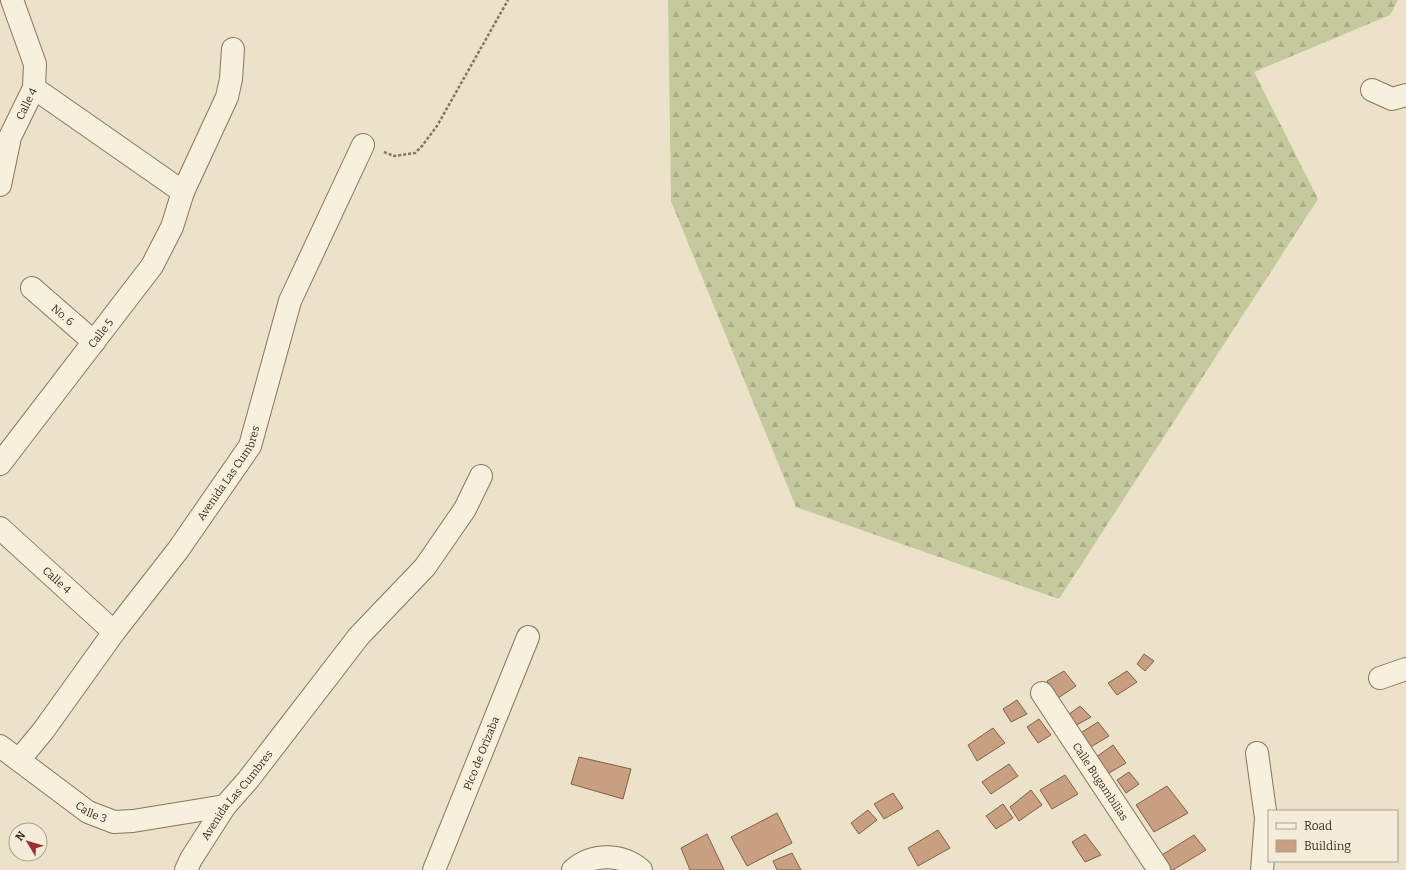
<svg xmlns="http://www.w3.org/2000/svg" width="1406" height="870" font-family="Bitter,serif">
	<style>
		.forest { fill: url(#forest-firs) }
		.building { fill: #c8a081; stroke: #856046 }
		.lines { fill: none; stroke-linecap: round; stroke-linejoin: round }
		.minor-casing { stroke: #88755f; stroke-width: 24 }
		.path { stroke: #88755f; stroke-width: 2.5; stroke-dasharray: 3 2; stroke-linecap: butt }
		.minor { stroke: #f7f0dc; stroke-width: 22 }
		.labels { text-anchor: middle; stroke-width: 3.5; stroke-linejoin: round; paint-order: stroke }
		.street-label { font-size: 11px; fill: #392d21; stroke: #f4ecd8 }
	</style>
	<defs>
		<pattern id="forest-firs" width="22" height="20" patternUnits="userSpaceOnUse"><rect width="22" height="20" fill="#c4ca9d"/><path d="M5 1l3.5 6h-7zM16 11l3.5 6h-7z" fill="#a9ae87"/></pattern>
	</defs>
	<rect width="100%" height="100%" fill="#ece2c9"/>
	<path class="forest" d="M668 0H1398L1390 15 1254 72 1318 199 1059 599 796 507 671 201Z"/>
	<path class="building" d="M1144 654 1154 661 1145 671 1137 664Z
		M1064 671 1076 686 1058 698 1047 681Z
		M1127 671 1137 682 1117 695 1108 683Z
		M1017 700 1027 714 1011 722 1003 709Z
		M1080 706 1091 717 1075 726 1068 715Z
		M1039 719 1051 735 1038 743 1027 727Z
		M1098 722 1109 736 1089 748 1079 734Z
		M993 728 1005 743 977 761 968 745Z
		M1113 745 1126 763 1104 776 1092 760Z
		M579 757 631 769 623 799 571 784Z
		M1009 764 1018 776 991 794 982 782Z
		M1129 772 1139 784 1126 793 1117 780Z
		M1065 775 1078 794 1052 809 1040 790Z
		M1167 786 1188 813 1154 832 1136 805Z
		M1031 790 1042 805 1019 821 1010 807Z
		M893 793 903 808 884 819 874 804Z
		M1003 804 1013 818 996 829 986 816Z
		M868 810 877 820 859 834 851 823Z
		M777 813 792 843 747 866 731 837Z
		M938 830 950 848 918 866 908 848Z
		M707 834 724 870H690L681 848Z
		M1085 834 1101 855 1085 862 1072 842Z
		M1194 835 1206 850 1173 870H1164L1157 858Z
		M792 853 801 870H777L773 861Z"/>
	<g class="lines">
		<defs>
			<g id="minor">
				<path d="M34 88 183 192"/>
				<path d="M1372 90 1392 99 1406 95"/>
				<path id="s1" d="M0 185 10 137 34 88 35 64 12 0"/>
				<path id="s2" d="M32 288 94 342"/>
				<path id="s3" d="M0 464 152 266 172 227 183 192 227 97 231 79 233 49"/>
				<path id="s4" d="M0 528 114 632"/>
				<path d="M1380 678 1406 669"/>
				<path id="s5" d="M1042 693 1159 870"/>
				<path id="s6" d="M0 746 88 812 114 822 133 821 225 806"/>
				<path d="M1257 753 1266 818 1262 870"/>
				<path id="s7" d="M19 760 43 731 114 632 178 550 250 446 290 301 363 145"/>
				<path id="s8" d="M186 870 191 859 225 806 248 780 359 636 425 567 465 509 481 476"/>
				<path id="s9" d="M434 870 528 637"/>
				<path d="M573 870C592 853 622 853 641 870"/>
			</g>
		</defs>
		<use href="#minor" class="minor-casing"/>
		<path class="path" d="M384 152 394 156 415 153 422 146 437 126 508 0"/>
		<use href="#minor" class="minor"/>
	</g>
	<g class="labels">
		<g class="street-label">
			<text dy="4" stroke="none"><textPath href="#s1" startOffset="86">Calle 4</textPath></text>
			<text dy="4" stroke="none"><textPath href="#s2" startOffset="41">No. 6</textPath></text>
			<text dy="4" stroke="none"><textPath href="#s3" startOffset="165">Calle 5</textPath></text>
			<text dy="4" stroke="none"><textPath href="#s7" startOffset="356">Avenida Las Cumbres</textPath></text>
			<text dy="4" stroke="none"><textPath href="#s4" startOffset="77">Calle 4</textPath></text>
			<text dy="4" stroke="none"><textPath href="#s9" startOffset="126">Pico de Orizaba</textPath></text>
			<text dy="4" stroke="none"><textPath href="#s5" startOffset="106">Calle Bugambilias</textPath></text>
			<text dy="4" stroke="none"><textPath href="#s8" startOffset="91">Avenida Las Cumbres</textPath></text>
			<text dy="4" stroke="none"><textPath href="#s6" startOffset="113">Calle 3</textPath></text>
		</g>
	</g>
	<rect x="1268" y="810" width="130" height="52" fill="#f4ecd8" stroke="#a9a08f"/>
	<rect x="1276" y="823" width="20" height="6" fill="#f7f0dc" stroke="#a9a08f"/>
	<text x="1304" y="830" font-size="12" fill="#392d21">Road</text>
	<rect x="1276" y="840" width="20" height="12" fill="#c8a081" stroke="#a9a08f"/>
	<text x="1304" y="850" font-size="12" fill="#392d21">Building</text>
	<g transform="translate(28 842) rotate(308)"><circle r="19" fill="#f4ecd8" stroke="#a9a08f"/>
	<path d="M0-3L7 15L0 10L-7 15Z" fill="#933332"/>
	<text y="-6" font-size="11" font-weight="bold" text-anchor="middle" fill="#392d21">N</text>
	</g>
</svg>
